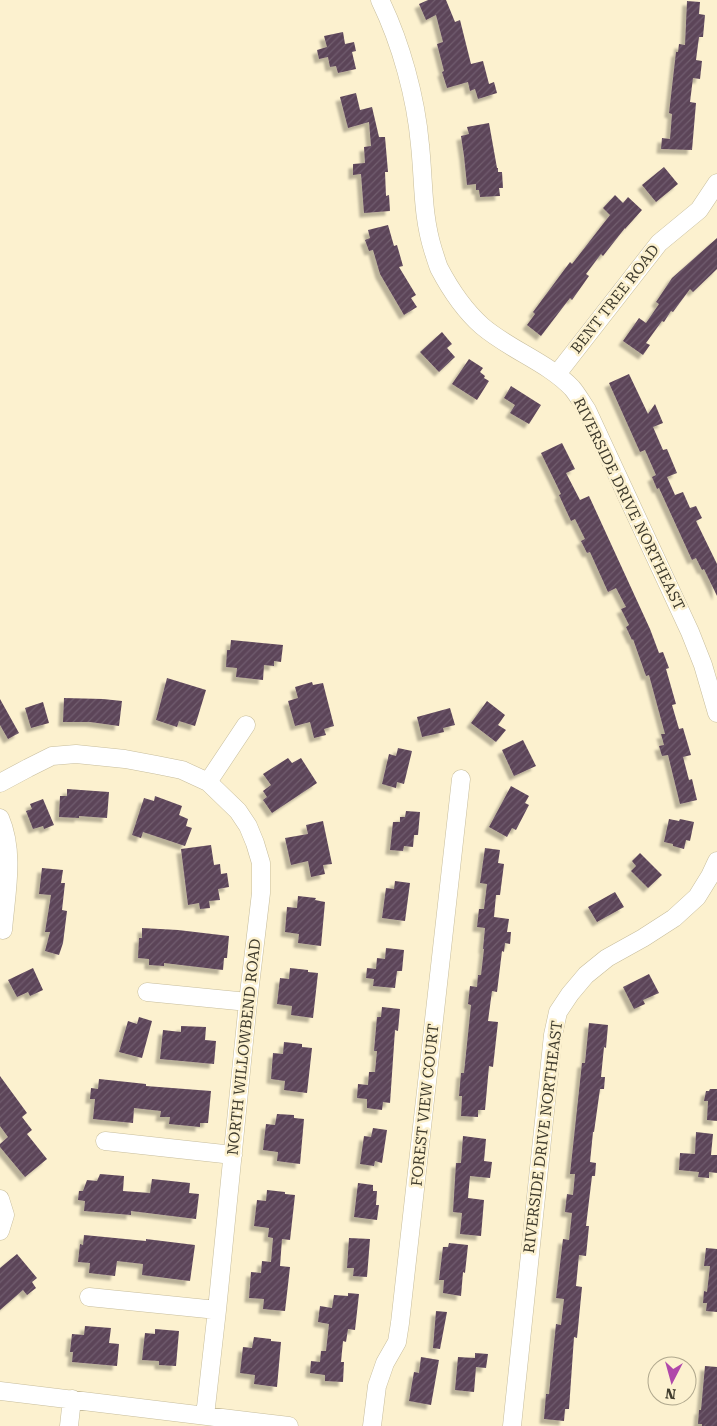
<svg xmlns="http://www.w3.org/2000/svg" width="717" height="1426" font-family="'Roboto Serif',serif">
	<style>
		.building { fill: url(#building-hatch); filter: url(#shadow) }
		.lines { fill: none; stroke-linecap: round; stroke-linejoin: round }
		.minor-casing { stroke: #c7bd9c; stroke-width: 19 }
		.minor { stroke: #fff; stroke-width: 18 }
		.labels { text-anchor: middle; stroke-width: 5; stroke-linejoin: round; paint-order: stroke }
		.street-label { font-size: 15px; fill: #3f3b2d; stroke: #fcf1cf }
	</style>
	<defs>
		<pattern id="building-hatch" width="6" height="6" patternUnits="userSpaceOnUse" patternTransform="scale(1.25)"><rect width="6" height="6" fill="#5c4459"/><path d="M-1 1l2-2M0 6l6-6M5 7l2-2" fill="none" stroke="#715e6e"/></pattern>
		<filter id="shadow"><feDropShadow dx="-4.5" dy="4.5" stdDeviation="1" flood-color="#0004"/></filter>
	</defs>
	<rect width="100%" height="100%" fill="#fcf1cf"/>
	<path class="building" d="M428 0H446L455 22 460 20 471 64 483 61 489 84 494 82 497 93 478 99 475 89 470 91 468 82 447 88 442 72 444 71 437 44 443 42 436 15 426 20 419 4Z
		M687 1 700 2 699 14 705 15 703 37H699L696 60 702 61 700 79 693 78 690 102 696 103 692 150 661 149 662 138 670 139 672 114 669 113 676 52H678L679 44 685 45Z
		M343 32 345 44 354 42 356 51 352 52 356 69 338 73 336 66 330 67 328 57 319 59 317 50 327 47 324 36Z
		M356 93 360 110 372 107 379 137H385L388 172H385L386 196 389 195 390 211 364 213 361 174 353 175V164L365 163 364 147 371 146 369 122 348 128 340 97Z
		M489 123 497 168H498V172H502L503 188H499L500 196 480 197 479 190H476V184L467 185 464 156 461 136 469 134 467 127Z
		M664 167 678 184 656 202 642 185Z
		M615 195 623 203 628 197 642 210 625 229V228L603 256 601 254 586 274 589 276 572 300 570 298 541 336 527 325 535 314 533 312 570 262 572 264 610 215 603 208Z
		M388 225 394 246 397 245 403 266 399 267 416 295 411 298 417 307 404 315 380 274 373 250 369 251 365 240 370 238 368 230Z
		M717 238V269L693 292 690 289 673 312 671 311 664 322 662 321 646 343 650 345 643 355 623 341 639 318 646 323 659 304 656 302 672 278Z
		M442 332 452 344 447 348 455 357 439 372 420 352Z
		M469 359 483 368 480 372 485 376 484 378 489 381 477 400 452 384Z
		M629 374 648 414 655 404 663 423 653 427 663 450 667 449 677 473 667 477 675 495 683 492 690 508 696 506 702 518 696 521 717 564V596L704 569 702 570 696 558 692 560 659 488 657 489 652 477 656 475 645 450 640 452 609 383Z
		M511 386 541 405 529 424 510 413 515 405 504 398Z
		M562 443 575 469 566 473 580 500 589 496 650 629 659 653 663 652 669 668 666 669 676 704 672 705 679 729 683 728 691 755 683 757 689 780 692 779 697 800 680 804 668 755 662 756 659 746 664 745 661 734H665L649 675 646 676 633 639 632 640 626 627 629 625 621 609 626 607 616 588 608 592 590 552 587 553 581 541 585 539 575 519 571 521 559 495 561 494 541 453Z
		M231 640 283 645 281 662 274 661V666L264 665 263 680 236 677 237 668 226 667 227 650H230Z
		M167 678 206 690 195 726 179 721 177 727 156 720Z
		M312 682 313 685 323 683 334 726 324 729 326 735 314 738 310 722 295 726 288 701 298 698 295 687Z
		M64 698 103 699 122 701 119 726 90 722H63Z
		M0 699 19 733 8 739 0 725Z
		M487 701 505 715 498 725 506 730 496 742 471 723Z
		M43 702 49 723 31 728 25 708Z
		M450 708 455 725 443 728 444 732 422 737 417 717Z
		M523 740 536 766 514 776 502 750Z
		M398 748 412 751 404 784 397 782 396 788 382 784 389 754 396 756Z
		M288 758 292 763 301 758 317 783 272 813 263 800 267 797 263 791 271 785 263 774Z
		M511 786 529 796 525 803 529 805 516 830 512 828 507 837 489 827Z
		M67 789 109 792 107 818 79 816V818L59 817 60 796H67Z
		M155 796 182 806 179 815 188 819 186 826 192 828 185 846 143 832 141 838 132 835 144 798 154 801Z
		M43 799 54 825 44 829 43 826 33 829 26 811 32 809 30 804Z
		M406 811 420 812 418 835H414L413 847 404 846 403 851 390 850 393 822H400V817H405Z
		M669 819 679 821 680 819 694 822 690 841 686 840 684 849 673 846V844L664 842Z
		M323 821 332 864 323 865 325 874 311 877 308 861 291 865 285 838 308 834 306 825Z
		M211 845 214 865 220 864 221 874 227 873 229 887 218 889 220 900 209 901 210 908 200 909 199 903 188 905 181 849Z
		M485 848 500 850 498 863 504 864 500 895H496L494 917 509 919 507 932H511L510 944 505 943 504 952 502 951 497 992 492 991 488 1021 498 1022 493 1067 489 1066 485 1110H478V1117L461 1116 462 1096H459L461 1073H464L471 1005 468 1004 470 986 477 987 478 975H481L484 949H483L485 928 477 927 479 909H484L487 884 480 883Z
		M640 853 662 875 648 888 631 871 636 866 632 861Z
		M42 868 63 870 61 883H65L62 910 67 911 63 943 59 955 45 951 50 932H45L51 895 39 894Z
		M395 881 410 883 405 921 382 918 386 888 394 889Z
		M615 892 624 907 597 922 588 907Z
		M298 896 316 898 315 900 325 902 321 946 298 943 299 934 285 932 287 907 297 908Z
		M142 928 178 930 229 936 227 958H224L223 970 164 963V966L149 965V959L138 958 139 938H142Z
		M386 948 404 950 402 971H397L395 988 373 986 374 979 366 978 367 968 376 969 377 958 385 959Z
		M33 968 43 990 30 996 28 992 17 997 8 980Z
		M290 968 308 970V972L318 973 313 1018 291 1015 292 1006 277 1004 280 978 289 979Z
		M649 974 659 993 643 1000 645 1004 634 1009 623 987Z
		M382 1007 400 1009 398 1031 395 1030 390 1103 383 1102 382 1110 367 1108V1099L357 1098 358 1084 368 1085 369 1072H375L377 1051H374L377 1017H381Z
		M139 1017 152 1021 142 1058 119 1052 128 1021 137 1024Z
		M589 1023 608 1025 606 1048 604 1047 601 1077H605L604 1089H600L594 1132H593L590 1162 596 1163 595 1176H592L586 1226H589L586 1256 579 1255 576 1286 582 1287 577 1338 574 1337 569 1409H565L564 1421 544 1419 546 1394H549L556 1324 561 1325 564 1299 556 1298 563 1239 569 1240 572 1213 565 1212 567 1194 573 1195 575 1174H570L582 1063H585Z
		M181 1026 206 1027 205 1040 216 1041 214 1064 160 1059 163 1030 181 1032Z
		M284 1042 302 1044V1047L312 1048 307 1093 284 1090 285 1081 271 1079 273 1053 283 1054Z
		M0 1076 27 1113 22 1117 32 1130 27 1134 47 1159 25 1177 0 1147V1144L8 1137 0 1126Z
		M99 1079 146 1084V1086L211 1091 208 1123H200V1127L169 1124 170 1117H160L161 1111 134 1108 133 1123 93 1119 95 1099H90L91 1088 98 1089Z
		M710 1089H717V1121L707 1120 708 1101H704L706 1091H709Z
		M277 1114 294 1115V1118L304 1119 300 1164 277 1161 278 1152 263 1150 266 1124 275 1125Z
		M373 1128 387 1130 382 1163 375 1161 374 1166 360 1164 364 1136 371 1137Z
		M696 1132 713 1134 711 1155H717V1173L709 1172V1178L698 1177 699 1172 679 1170 680 1153 695 1154Z
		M463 1136 486 1139 484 1161 492 1162 490 1178 470 1176 468 1198 484 1200 481 1236 460 1234 462 1213 453 1212 456 1163H461Z
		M100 1174 124 1176 123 1191 150 1193 152 1179 190 1183 189 1193 199 1194 196 1219 131 1211V1215L84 1211 85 1201 78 1200 79 1191H83L87 1180 97 1181Z
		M358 1183 373 1185V1191H377L376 1205H379L377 1220 354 1217Z
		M267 1190 285 1192V1194L295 1195 290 1240 282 1239 280 1266 290 1267 285 1311 263 1309 264 1299 249 1298 251 1272 261 1273 262 1261 271 1262 273 1238 268 1237 269 1228 254 1226 257 1200 266 1201Z
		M84 1235 146 1241V1239L195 1245 190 1281 142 1275 143 1264 117 1261 115 1276 89 1273 90 1263 78 1262 80 1244 83 1245Z
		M349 1238 370 1239 367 1277 353 1276 354 1268H347Z
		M449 1243 468 1245 465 1273 463 1272 461 1296 443 1293 444 1280H439L443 1247H448Z
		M706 1248 717 1249V1312L706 1311 707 1303H703L704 1291 707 1292 710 1266H704Z
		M17 1254 37 1278 32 1282 36 1288 27 1295 23 1290 0 1310V1268Z
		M348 1293 359 1294 355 1330 348 1329 346 1342 343 1341 341 1362H344L343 1382 325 1381V1375L310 1373 311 1361 320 1362 321 1351H326L329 1324 318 1322 320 1306 332 1308 334 1295 348 1296Z
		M436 1311 447 1312 440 1349 433 1348Z
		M85 1326 111 1328 109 1343 119 1344 117 1366 72 1362 73 1352H70L72 1334 84 1335Z
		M155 1329 179 1331 176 1366 159 1365V1361L142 1360 145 1333 155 1334Z
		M254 1337 271 1339V1341L281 1342 277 1387 254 1384 255 1375 240 1373 243 1347 252 1348Z
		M475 1353 488 1354 486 1368 476 1367 474 1392 455 1390 458 1357 475 1358Z
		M421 1357 439 1360 431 1405 409 1401 414 1372 419 1373Z
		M705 1366 717 1367V1426H702V1424H698L699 1410H701Z"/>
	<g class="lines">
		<defs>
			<path id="minor" d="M380 0C401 43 416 98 420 145 424 182 422 215 433 250 435 256 437 263 439 268 450 289 464 310 482 326 510 350 547 362 572 388 578 395 582 403 587 410L690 632 703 665 717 713
				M557 374 659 243 699 210 717 183
				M208 782 246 725
				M0 783 28 768 52 756 76 754 125 759 157 765 182 770 208 782 238 811 248 826 255 843 261 863V893L248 1002 217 1310 205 1416
				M0 818C15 853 6 893 3 930
				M147 992 248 1002
				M105 1141 233 1155
				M0 1199 5 1215 0 1231
				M89 1297 217 1310
				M0 1391 289 1426
				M69 1426 72 1399
				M372 1426 377 1386 385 1363 397 1342 400 1323 461 779
				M512 1426 553 1035 558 1012 570 994 586 975 607 958 643 938 674 918 697 897 710 876 717 861"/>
		</defs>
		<use href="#minor" class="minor-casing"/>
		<use href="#minor" class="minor"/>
	</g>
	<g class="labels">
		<g class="street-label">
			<text transform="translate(615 299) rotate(-52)" y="5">BENT TREE ROAD</text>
			<text transform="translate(629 504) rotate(64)" y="5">RIVERSIDE DRIVE NORTHEAST</text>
			<text transform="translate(244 1047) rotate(-84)" y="5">NORTH WILLOWBEND ROAD</text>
			<text transform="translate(425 1105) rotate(-84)" y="5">FOREST VIEW COURT</text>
			<text transform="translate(543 1137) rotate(-83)" y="5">RIVERSIDE DRIVE NORTHEAST</text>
		</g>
	</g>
	<g transform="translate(672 1381) rotate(186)"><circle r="24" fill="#fcf1cf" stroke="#b0a88e"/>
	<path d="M0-4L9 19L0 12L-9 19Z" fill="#b048aa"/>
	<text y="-8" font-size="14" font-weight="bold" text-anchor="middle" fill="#3f3b2d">N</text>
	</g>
</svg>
